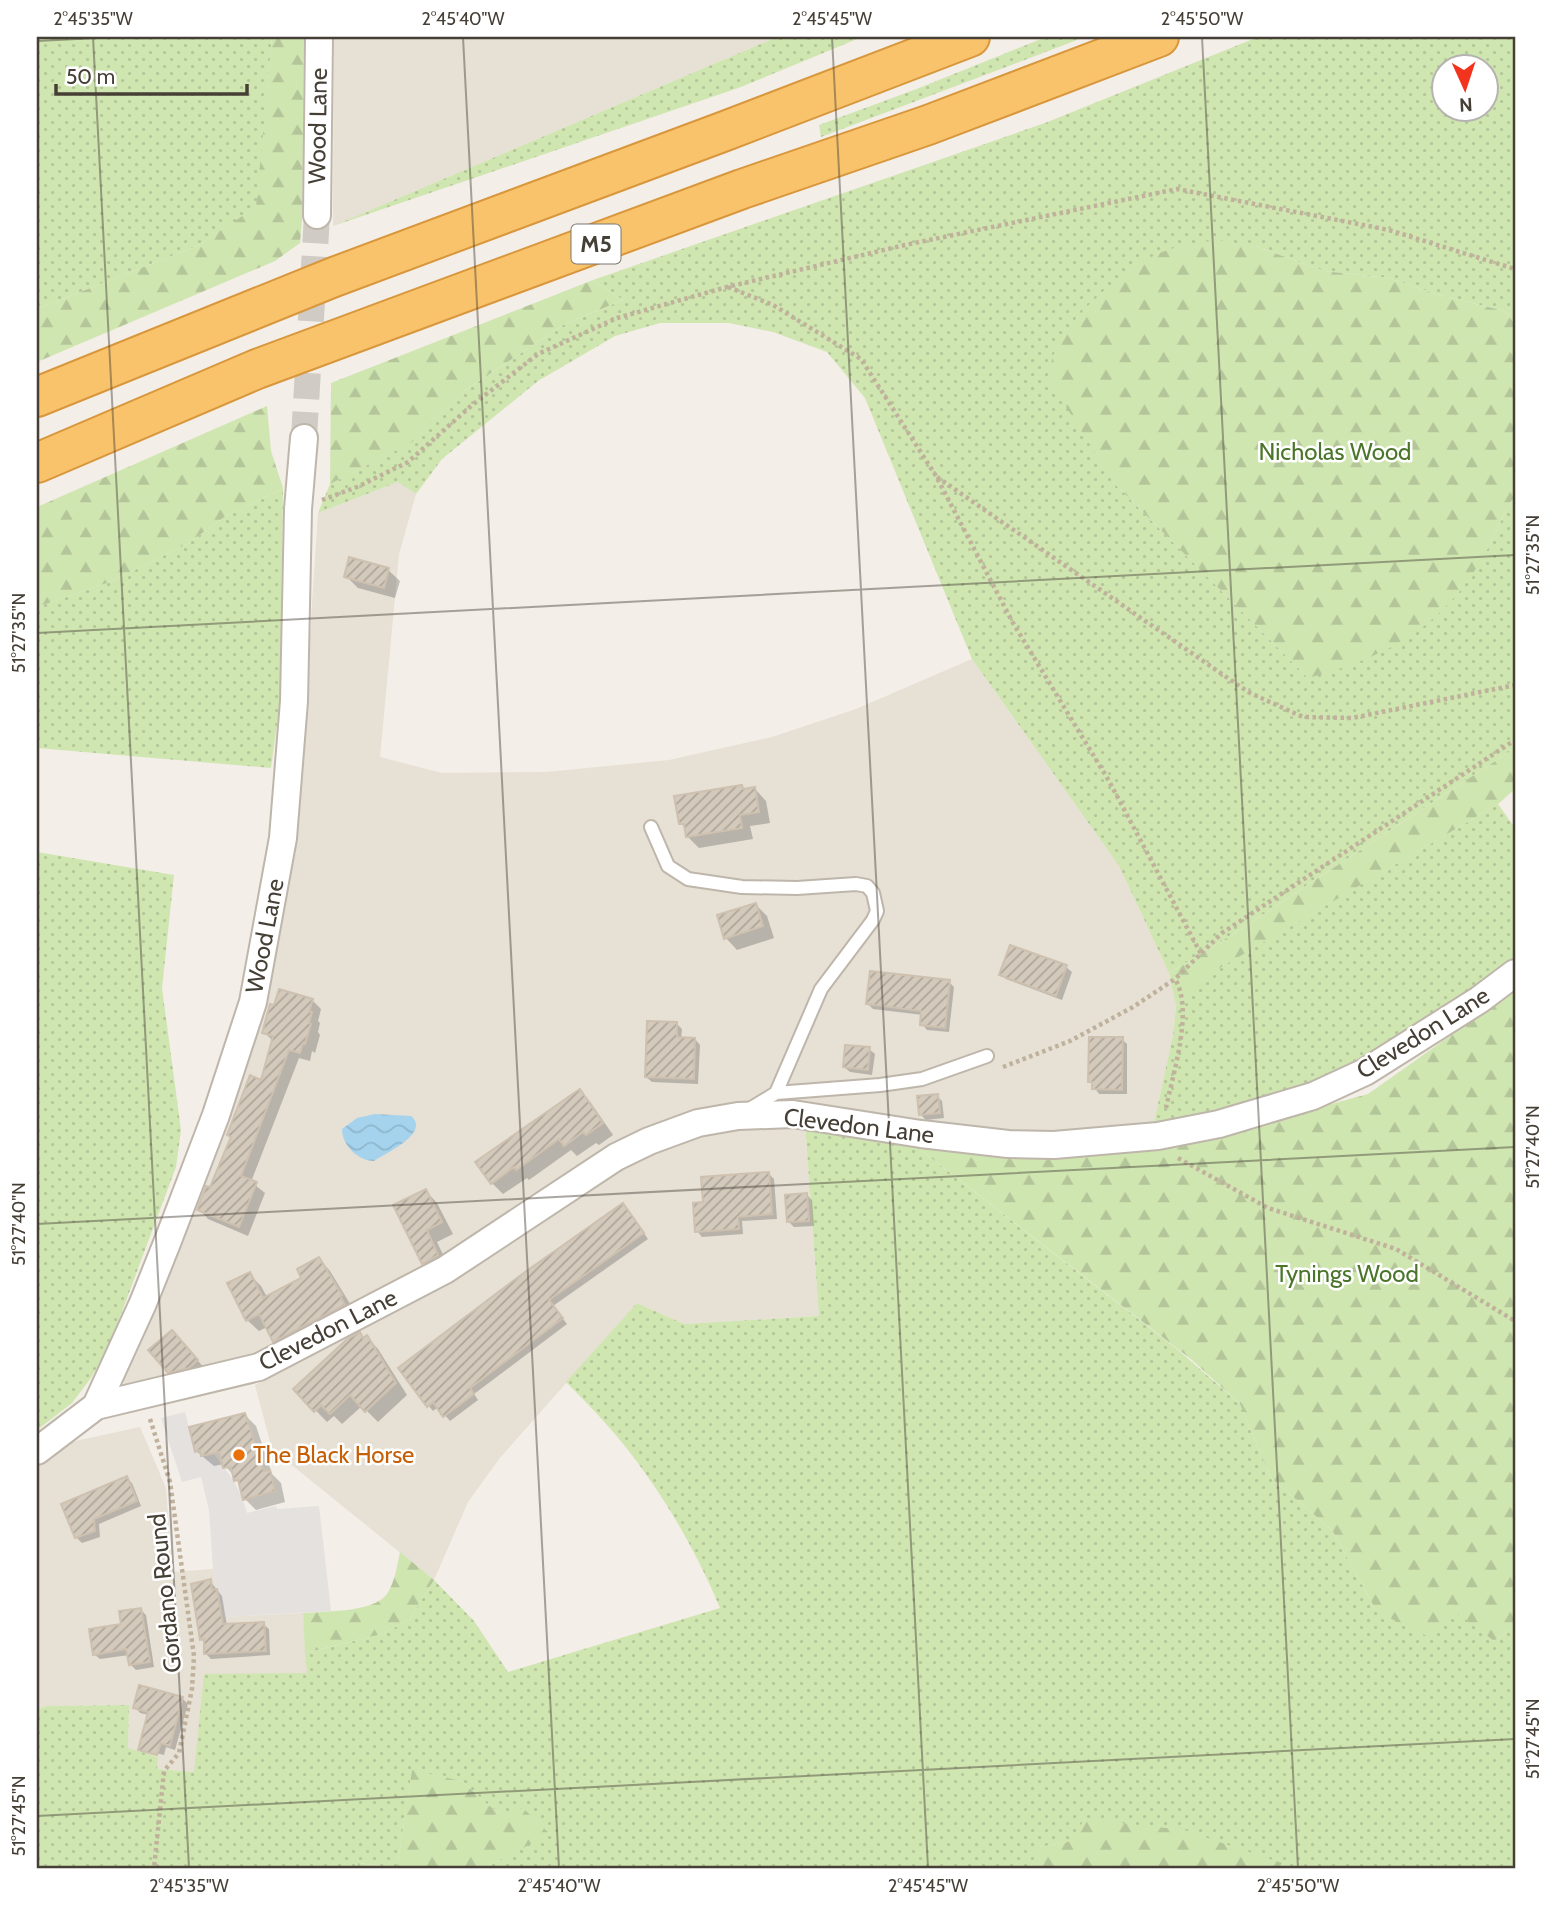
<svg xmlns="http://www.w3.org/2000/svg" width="1552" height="1905" font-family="Cabin,sans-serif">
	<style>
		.residential { fill: #e6e0d5 }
		.grass { fill: url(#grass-dots); fill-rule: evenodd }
		.forest { fill: url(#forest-firs) }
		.parking { fill: #e4e1df }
		.water { fill: url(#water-waves) }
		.shadow { fill: #0003 }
		.building { fill: url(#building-hatch); stroke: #cec1b0; stroke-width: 2 }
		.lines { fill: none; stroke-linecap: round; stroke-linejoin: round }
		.street-tunnel { stroke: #d0cbc4; stroke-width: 26; stroke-dasharray: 26 13; stroke-linecap: butt }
		.lane-casing { stroke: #beb6aa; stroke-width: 16 }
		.street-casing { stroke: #beb6aa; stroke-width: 30 }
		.highway-casing { stroke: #d8973c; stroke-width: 42 }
		.path { stroke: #bfb19b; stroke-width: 4.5; stroke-dasharray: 3.5 3.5; stroke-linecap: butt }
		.lane { stroke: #fff; stroke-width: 12 }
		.street { stroke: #fff; stroke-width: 26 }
		.highway { stroke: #f9c36c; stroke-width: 38 }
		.ticks { fill: none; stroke: #453f36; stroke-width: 2; stroke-opacity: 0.45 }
		.food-dot { fill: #e8710a; stroke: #fff; stroke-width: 2.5 }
		.labels { text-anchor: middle; stroke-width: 5; stroke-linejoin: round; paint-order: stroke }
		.shield { fill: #fff; stroke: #7d7972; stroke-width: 2 }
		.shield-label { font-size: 23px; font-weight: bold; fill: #453f36 }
		.street-label { font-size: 24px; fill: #453f36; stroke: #fff }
		.park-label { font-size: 24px; fill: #4b752b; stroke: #fff }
		.food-label { font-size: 24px; fill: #c56008; stroke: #fff; text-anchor: start }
		.neatline { fill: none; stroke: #453f36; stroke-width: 2.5 }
		.ticks-label { font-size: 18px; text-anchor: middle; fill: #453f36 }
	</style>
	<defs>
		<pattern id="grass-dots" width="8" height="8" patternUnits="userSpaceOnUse" patternTransform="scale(1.75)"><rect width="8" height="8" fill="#d0e6b1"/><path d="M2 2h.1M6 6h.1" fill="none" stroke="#b4c699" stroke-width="1.8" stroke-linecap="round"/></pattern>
		<pattern id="forest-firs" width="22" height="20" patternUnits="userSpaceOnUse" patternTransform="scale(1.75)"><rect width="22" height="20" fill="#d0e6b1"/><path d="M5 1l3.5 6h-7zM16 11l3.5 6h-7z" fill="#b4c699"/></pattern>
		<pattern id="water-waves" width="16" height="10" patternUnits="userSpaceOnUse" patternTransform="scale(1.75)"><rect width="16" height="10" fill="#a5d3ee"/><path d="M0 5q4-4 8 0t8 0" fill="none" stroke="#8fb6cd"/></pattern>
		<pattern id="building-hatch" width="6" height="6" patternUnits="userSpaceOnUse" patternTransform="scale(1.75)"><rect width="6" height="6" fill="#d4cabc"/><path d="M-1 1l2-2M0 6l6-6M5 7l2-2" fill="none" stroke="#aea59a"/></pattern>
	</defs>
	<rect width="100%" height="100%" fill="#f3eee7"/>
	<path class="residential" d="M334 37H777L333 226Z
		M398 482 416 494 399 554 380 757 442 773 546 772 669 760 772 737 856 709 972 659 1119 866 1169 973 1176 1006 1173 1035 1153 1127 1053 1133 996 1134 733 1105 500 1224 262 1360 132 1392 122 1381 188 1218 252 1037 296 849 318 513Z
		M805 1124 819 1316 684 1324 637 1303 499 1459 468 1502 434 1580 272 1449 255 1385 455 1272 636 1157 699 1131Z
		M140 1427 166 1488 172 1572 213 1569 222 1617 303 1613 307 1673 194 1772 157 1769 158 1757 128 1748 129 1705 46 1706 37 1710V1466L66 1443Z"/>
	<path class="grass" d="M37 37H272L257 207 197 246 37 309Z
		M777 37H862L741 87 333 226Z
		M1046 37H1085L821 137 819 125 914 90Z
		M1258 37H1515V324L1505 311 1439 295 1388 278 1324 271 1255 246 1129 271 1076 318 1114 483 1308 678 1458 593 1488 548 1508 506 1515 496V748L1238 931 1169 973 1119 866 972 659 865 398 827 352 773 332 729 323H660L615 336 538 381 442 459 416 494 398 482 318 513 330 484 410 443 464 391 563 325 623 300 593 280 1045 123ZM1444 66H1486V108H1444Z
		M283 488 280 702 271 768 37 748V607L110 582 187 544 223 518Z
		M1498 804 1515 828V960C1436 1012 1358 1067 1268 1100 1234 1113 1189 1119 1153 1127L1173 1035 1176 1006 1207 975Z
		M37 852 174 875 162 988 181 1130 176 1167 108 1349 91 1378 72 1403 37 1430Z
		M805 1124 913 1144 1177 1349 1240 1404 1271 1478 1332 1530 1377 1612 1453 1609 1494 1641 1515 1626V1868H1279L1282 1863 1068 1842 1040 1847 1030 1868H484L550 1833 501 1814 487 1804 462 1781 412 1771 397 1868 359 1863 358 1868H37V1710L46 1706 129 1705 128 1748 158 1757 157 1769 194 1772 204 1674 307 1673 305 1653 382 1634 409 1620 434 1580 474 1621 508 1672 720 1608C693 1543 654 1478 607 1425 594 1410 580 1396 566 1382L637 1303 684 1324 819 1316Z"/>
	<path class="forest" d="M272 37H304L302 220 300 243 275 261 37 362V309L197 246 256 207Z
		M1218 240 1255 246 1324 271 1388 278 1439 295 1505 311 1515 324V496C1503 512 1497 531 1488 548 1448 624 1389 657 1308 678L1114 483 1048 378C1050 369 1051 360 1055 351 1068 317 1122 272 1155 255 1174 246 1197 243 1218 240Z
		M593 280 623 300 563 325 464 391 411 443 330 484 331 383Z
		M267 406 271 451 283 488 223 518 187 544 110 582 37 607V507Z
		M1515 748V789L1498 804 1208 975 1176 1006 1169 973 1238 931Z
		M1515 990V1626L1494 1641 1453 1610 1427 1636 1377 1612 1332 1530 1271 1478 1240 1404 1192 1360 913 1144 1092 1154 1163 1150 1368 1094Z
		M400 1552 434 1580 409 1620 382 1634 305 1653 303 1613C324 1611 373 1613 387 1594 395 1582 397 1566 400 1552Z
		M412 1770 462 1781 487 1804 501 1814 523 1808 550 1834 484 1868H358V1863L397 1868Z
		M1085 1819 1184 1830 1282 1863 1279 1868H1030L1039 1847 1068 1842Z"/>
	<path class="parking" d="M185 1412 195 1451 200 1450 201 1456 213 1453 234 1481 242 1497 247 1513 276 1506 277 1509 319 1506 331 1611 222 1617 213 1569 209 1510 201 1477 182 1482 161 1418Z"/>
	<path class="water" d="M375 1114 411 1116C431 1133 386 1153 374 1161 358 1161 342 1145 342 1129L357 1118Z"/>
	<path class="shadow" d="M388 570 400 581 395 598 358 588 346 576Z
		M741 787 745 790 755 789 766 801 770 823 750 826 753 839 699 848 687 836 686 829 681 823Z
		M756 905 767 916 774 938 737 950 726 938Z
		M1066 967 1072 972 1062 1000 1006 979 1001 974Z
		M949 982 954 987 949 1032 927 1030 922 1024 923 1015 873 1009 868 1004Z
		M312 1000 321 1009 318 1021 320 1023 318 1032 320 1035 315 1053 312 1051 310 1061 299 1058 251 1182 265 1193 248 1236 208 1219 199 1209 211 1190 262 1082 273 1041 264 1032Z
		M676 1023 682 1029 681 1039H695L700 1045 698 1084 652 1082 646 1077Z
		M1122 1039 1127 1044V1094H1099L1090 1081Z
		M869 1049 875 1054 872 1075 850 1072 844 1067Z
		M580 1091 591 1103 613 1135 599 1145 596 1143 577 1156 571 1150 529 1180 527 1178 503 1194 492 1183Z
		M937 1096 942 1101 944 1118 926 1120 920 1114Z
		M769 1174 774 1179 777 1219 742 1221 743 1234 702 1237 697 1231 704 1203Z
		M426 1191 437 1203 453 1234 437 1242 449 1267 435 1275 423 1263 396 1206Z
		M807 1195 812 1200 814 1226 794 1227 789 1222Z
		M628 1211 648 1239 553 1306 567 1324 474 1394 478 1400 450 1421 438 1407 433 1411 428 1405Z
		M319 1259 330 1271 352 1307 286 1352 275 1341 267 1327 259 1331 247 1320 249 1274 261 1286 267 1297 304 1279Z
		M367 1337 378 1349 407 1395 378 1422 362 1406 342 1424 334 1416 327 1422 295 1389Z
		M183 1344 208 1372 181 1383 169 1371Z
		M245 1415 256 1426 272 1474 281 1483 285 1502 256 1510 245 1499 242 1486 224 1464 214 1466 196 1451Z
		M126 1478 132 1483 141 1506 99 1524 100 1537 82 1543 76 1537Z
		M210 1581 222 1596 227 1626 263 1624 269 1629 270 1655 211 1659 206 1654V1643L201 1639Z
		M141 1610 146 1615 154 1667 136 1670 130 1664 129 1655 100 1659 94 1654Z
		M182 1698 188 1704 175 1750 166 1747 164 1755 143 1750V1753L139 1749 149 1715 140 1713 135 1707Z"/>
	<path class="building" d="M349 557 389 568 384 588 344 577Z
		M742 785 743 789 755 787 759 812 740 815 742 828 686 837 684 824H679L674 796Z
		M756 903 763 926 724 939 717 915Z
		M1010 945 1067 965 1056 996 999 975Z
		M870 971 950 980 945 1028 920 1025 921 1011 866 1004Z
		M279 989 313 999 309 1012H312L309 1023 311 1024 305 1044 303 1043 300 1053 289 1050 241 1176 257 1182 239 1227 197 1210 206 1186 210 1187 231 1137 227 1135 250 1075 261 1080 273 1036 262 1033 270 1004 274 1005Z
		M647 1021 677 1022V1037L695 1038 694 1079 645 1077Z
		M1089 1037H1123L1122 1090 1092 1089V1082H1088Z
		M845 1045 870 1047 868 1070 843 1067Z
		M580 1089 603 1123 586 1135 583 1132 564 1146 559 1139 516 1170 514 1167 491 1184 475 1162Z
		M938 1094 940 1113 919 1115 917 1096Z
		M769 1172 772 1214 738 1217 739 1229 695 1232 693 1203 703 1202 701 1177Z
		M426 1189 442 1222 427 1230 438 1255 422 1264 393 1205Z
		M807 1193 809 1221 787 1222 785 1195Z
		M623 1203 644 1233 549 1300 563 1318 470 1388 474 1394 443 1417 433 1402 427 1407 398 1368 525 1272Z
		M319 1257 342 1295 340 1296 345 1305 273 1342 259 1314 246 1321 227 1283 250 1272 263 1298 301 1278 297 1269Z
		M172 1330 198 1360 189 1368 168 1373 148 1350Z
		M360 1332 363 1338 367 1335 396 1383 365 1412 350 1395 330 1414 321 1405 314 1412 293 1389 346 1340Z
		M245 1413 264 1471 270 1470 275 1491 243 1500 238 1480 234 1481 231 1467 223 1468 219 1452 201 1456 200 1450 195 1452 189 1427Z
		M127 1476 137 1501 94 1519 95 1531 75 1538 61 1504Z
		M211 1579 212 1590 217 1589 223 1624 264 1622 266 1651 204 1654V1639L200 1640 191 1584Z
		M141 1608 150 1662 129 1665 126 1649 93 1655 89 1629 121 1624 119 1611Z
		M139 1685 183 1697 170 1746 161 1743 157 1755 138 1750 148 1712 133 1708Z"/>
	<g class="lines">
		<path class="street-tunnel" d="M304 438 317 215"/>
		<defs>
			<path id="lane" d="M651 827 668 866 688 879 742 887 797 888 856 884 867 886 873 893 877 911 873 920 821 989 776 1093
				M748 1110 776 1093 880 1085 922 1079 987 1056"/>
			<path id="street" d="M317 215 319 37
				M96 1406 143 1303 167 1243 216 1115 253 1002 283 838 294 701 298 509 304 438
				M37 1451 96 1406 259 1367 445 1270 616 1157 649 1141 698 1123 738 1116 793 1114 921 1134 1008 1144 1054 1145 1158 1136 1219 1124 1313 1096 1365 1072 1479 1000 1515 973"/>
			<path id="highway" d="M37 397 334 277 725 131 970 37
				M37 463 257 369 742 189 928 125 1159 37"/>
		</defs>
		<use href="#lane" class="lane-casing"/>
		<use href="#street" class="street-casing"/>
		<use href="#highway" class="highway-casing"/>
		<path class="path" d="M728 287 773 305 861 359 936 476 1013 623 1109 781 1201 954
			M937 477 1248 692 1303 717 1352 718 1515 685
			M322 500 357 487 408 462 471 406 538 354 617 318 727 287 905 245 1177 189 1389 230 1515 269
			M1003 1067 1070 1041 1133 1007 1175 979 1222 933 1515 740
			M1166 1108C1173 1073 1194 1010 1175 979
			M1178 1158 1268 1208 1396 1249 1515 1321
			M150 1419 170 1482 194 1656 192 1689 179 1753 164 1771 154 1868"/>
		<use href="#lane" class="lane"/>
		<use href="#street" class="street"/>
		<use href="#highway" class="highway"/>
	</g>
	<path class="ticks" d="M93 37 189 1868M463 37 559 1868M832 37 928 1868M1202 37 1298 1868M37 41 117 37M37 633 1515 555M37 1224 1515 1147M37 1816 1515 1739"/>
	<circle class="food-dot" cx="239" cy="1455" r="7"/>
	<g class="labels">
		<rect class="shield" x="571.5" y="224.5" width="49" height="39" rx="5"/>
		<g class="shield-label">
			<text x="596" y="252">M5</text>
		</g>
		<g class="street-label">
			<text transform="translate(318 126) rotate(-89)" y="8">Wood Lane</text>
			<text transform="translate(265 936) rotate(-79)" y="8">Wood Lane</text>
			<text transform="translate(1423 1033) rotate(-32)" y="8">Clevedon Lane</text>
			<text transform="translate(859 1126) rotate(7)" y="8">Clevedon Lane</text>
			<text transform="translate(328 1330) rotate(-27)" y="8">Clevedon Lane</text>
			<text transform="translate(165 1593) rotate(-96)" y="8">Gordano Round</text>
		</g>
		<g class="park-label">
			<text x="1335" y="460">Nicholas Wood</text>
			<text x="1347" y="1282">Tynings Wood</text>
		</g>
		<g class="food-label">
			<text x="253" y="1463">The Black Horse</text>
		</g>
	</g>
	<rect width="1552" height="1905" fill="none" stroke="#ffffff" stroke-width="77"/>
	<g transform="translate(1465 88) rotate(177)"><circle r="33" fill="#ffffff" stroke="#b5b2af" stroke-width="2"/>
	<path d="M0-5L12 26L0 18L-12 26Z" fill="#f2341e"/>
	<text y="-10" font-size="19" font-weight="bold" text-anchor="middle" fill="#453f36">N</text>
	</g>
	<path d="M56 84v10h191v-10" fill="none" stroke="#453f36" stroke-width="3.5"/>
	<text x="66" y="84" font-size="21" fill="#453f36" stroke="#ffffff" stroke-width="5" paint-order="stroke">50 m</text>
	<rect x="38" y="38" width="1476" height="1829" class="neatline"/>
	<g class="ticks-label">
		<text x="93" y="25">2°45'35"W</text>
		<text x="463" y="25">2°45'40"W</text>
		<text x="832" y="25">2°45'45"W</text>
		<text x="1202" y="25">2°45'50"W</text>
		<text transform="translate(1533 555) rotate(-90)" y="6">51°27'35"N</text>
		<text transform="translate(19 633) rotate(-90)" y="6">51°27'35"N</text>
		<text transform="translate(1533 1147) rotate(-90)" y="6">51°27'40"N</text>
		<text transform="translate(19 1224) rotate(-90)" y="6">51°27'40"N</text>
		<text transform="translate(1533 1739) rotate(-90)" y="6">51°27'45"N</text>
		<text transform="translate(19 1816) rotate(-90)" y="6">51°27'45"N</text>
		<text x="189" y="1892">2°45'35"W</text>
		<text x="559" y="1892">2°45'40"W</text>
		<text x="928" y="1892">2°45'45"W</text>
		<text x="1298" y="1892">2°45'50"W</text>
	</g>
</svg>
